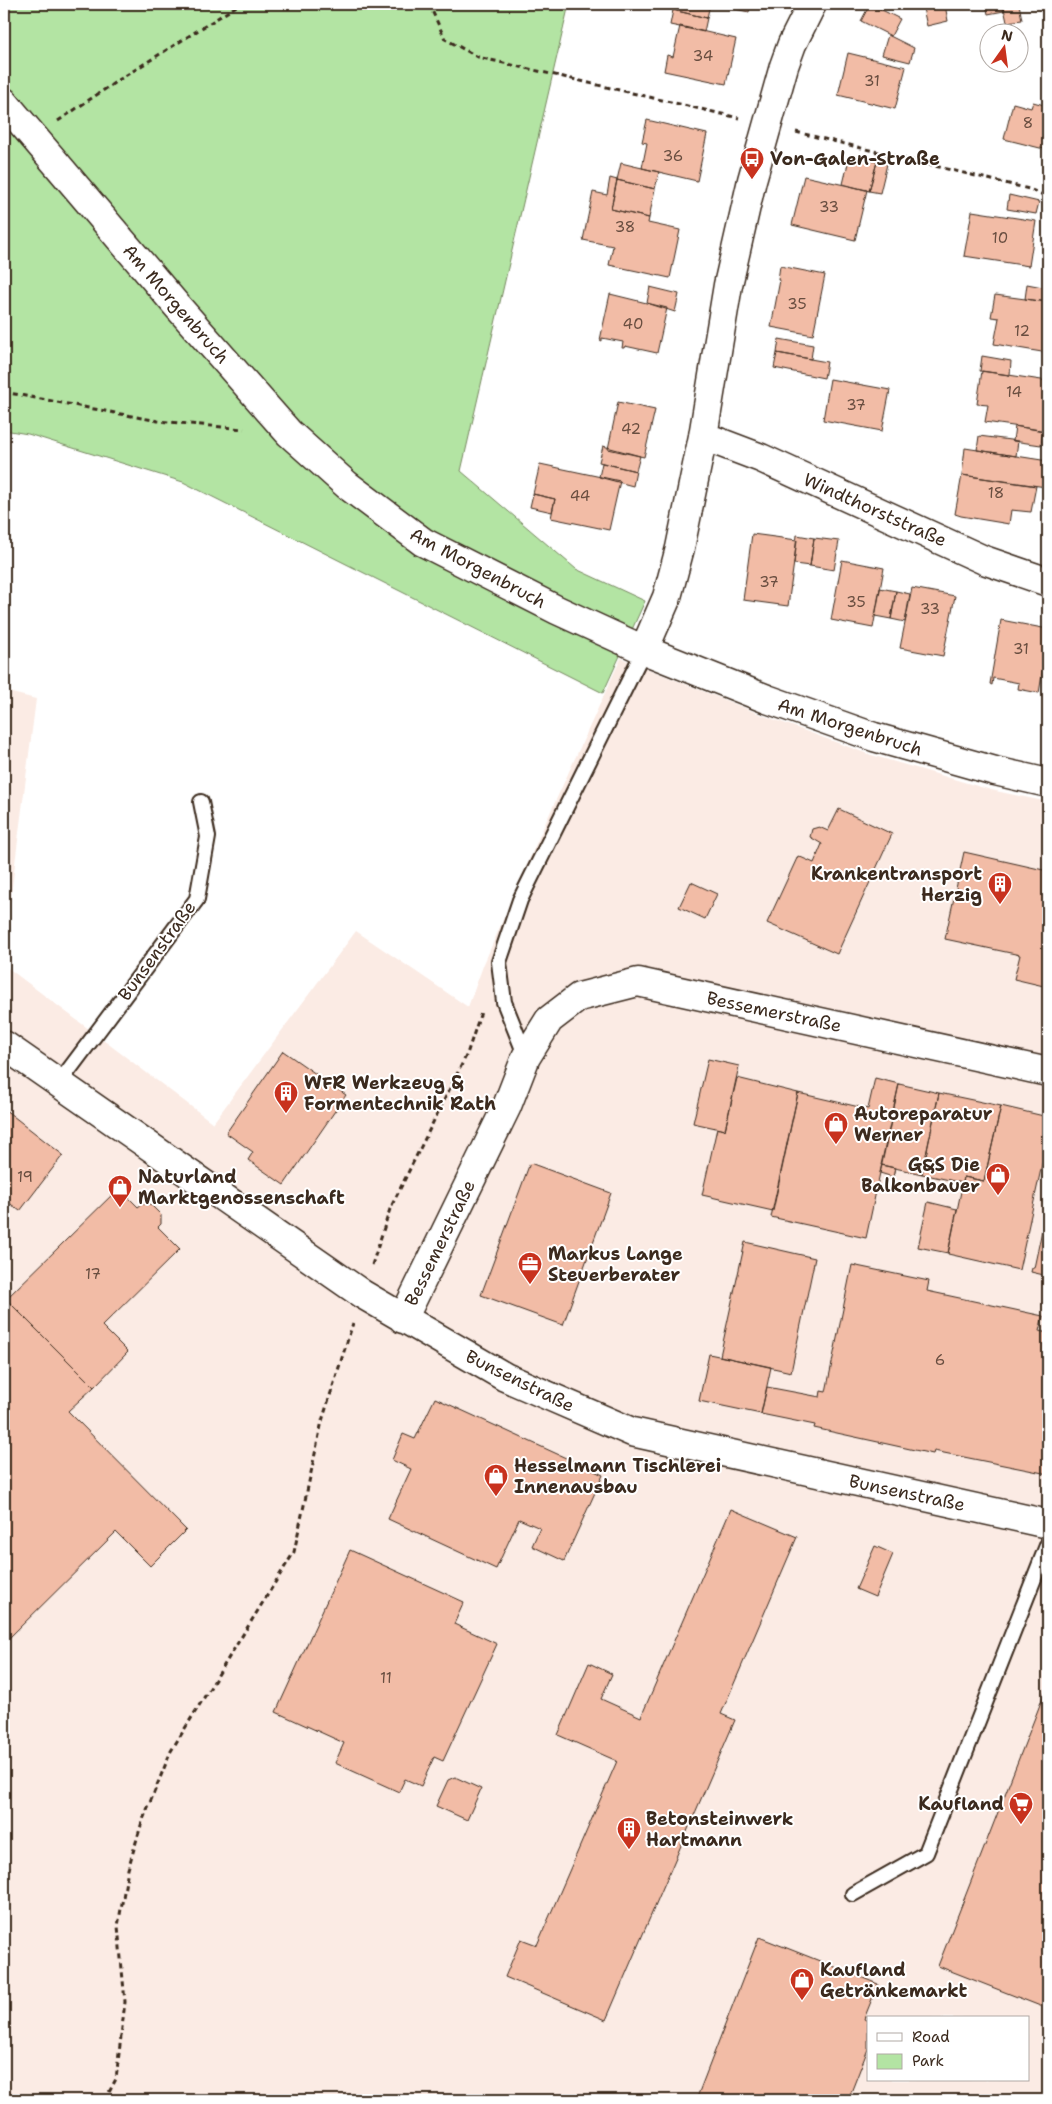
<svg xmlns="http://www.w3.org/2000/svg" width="1052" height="2104" font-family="'Shantell Sans',sans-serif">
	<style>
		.built { fill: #fbebe4; fill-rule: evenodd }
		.green { fill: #b3e4a3; stroke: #778760 }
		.building { fill: #f2bca6; stroke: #3b2a1e }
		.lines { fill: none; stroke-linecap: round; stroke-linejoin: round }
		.lane-casing { stroke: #3b2a1e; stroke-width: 18 }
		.street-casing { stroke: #3b2a1e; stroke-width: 31 }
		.path { stroke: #3b2a1e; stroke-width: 3; stroke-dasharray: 5 4; stroke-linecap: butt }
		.lane { stroke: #fff; stroke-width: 14 }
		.street { stroke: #fff; stroke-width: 28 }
		.labels { text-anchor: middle; stroke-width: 4; stroke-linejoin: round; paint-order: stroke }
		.number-label { font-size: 15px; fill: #694e40 }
		.poi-label { font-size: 18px; font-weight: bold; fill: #3b2a1e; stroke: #fff; text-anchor: start }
		.street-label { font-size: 18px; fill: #3b2a1e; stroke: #fff }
	</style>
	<rect width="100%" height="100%" fill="#fff"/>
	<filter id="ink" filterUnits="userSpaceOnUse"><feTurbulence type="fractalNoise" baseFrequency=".02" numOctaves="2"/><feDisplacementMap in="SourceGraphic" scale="10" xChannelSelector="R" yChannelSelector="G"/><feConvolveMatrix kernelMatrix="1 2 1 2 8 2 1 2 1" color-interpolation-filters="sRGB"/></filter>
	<g filter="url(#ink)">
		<path class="built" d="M621 658 762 715 868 754 991 790 1048 802V2100H4V965L213 1123 356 931 468 1007 483 966 539 837ZM868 2018H1028V2080H868Z
			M4 691 36 699 4 950Z"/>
		<path class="green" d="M4 4H569L461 471 576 569 645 601 603 693 183 482 28 434 4 430Z"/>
		<path class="building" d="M675 4H710L707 18 673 10Z
			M711 4H751L749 12Z
			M870 4 900 19 891 36 861 21Z
			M922 4H950L945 5 948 21 927 26Z
			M986 4H1003L1004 11 988 14Z
			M1003 4H1019L1022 20 1007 22Z
			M673 10 707 18 704 32 670 25Z
			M680 26 736 39 726 84 664 71 667 55 673 57Z
			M888 35 914 48 910 62 882 55Z
			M848 53 906 67 895 109 838 95Z
			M1033 102 1048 106V150L1004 139 1013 103 1031 108Z
			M647 120 707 134 697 181 642 168 647 143 642 142Z
			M850 155 877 162 869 191 843 184Z
			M877 162 887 164 880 193 869 191Z
			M621 163 659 172 655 189 617 180Z
			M804 176 867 190 855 240 792 225Z
			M610 178 617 180 611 209 649 218 648 223 680 230 670 278 609 265 613 246 583 240 593 192 607 195Z
			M617 180 655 189 649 218 611 209Z
			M1009 195 1039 202 1036 214 1007 209Z
			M972 211 1036 221 1029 266 964 256Z
			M780 266 825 275 813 335 771 327 780 280H778Z
			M1027 284 1048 288V302L1025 299Z
			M650 287 679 294 675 312 647 303Z
			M610 294 667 308 657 353 625 346 624 348H622L623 342 602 338V341L600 340Z
			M995 295 1048 302V353L994 344 999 318 991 317Z
			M779 339 813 345 811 359 777 353Z
			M777 353 827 362 824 378 774 368Z
			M982 356 1011 361 1010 375 980 371Z
			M982 371 1048 381V431L985 422 988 405 977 404Z
			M830 379 890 390 882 431 823 420Z
			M618 402 655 410 644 457 608 449Z
			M1015 426 1043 431 1041 445 1013 441Z
			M979 436 1018 441 1016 456 977 450Z
			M603 446 640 456 636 471 599 462Z
			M965 448 1048 461 1046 487 962 475Z
			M602 463 636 471 633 486 599 477Z
			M540 464 620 481 609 530 551 518 555 499 533 494Z
			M962 475 1036 486 1031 512 1011 510 1009 524 961 516 955 514Z
			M533 494 555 499 552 512 530 507Z
			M752 534 797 540 788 606 743 600Z
			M797 535 814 538 810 566 794 564Z
			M814 538 839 541 834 570 810 566Z
			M842 560 884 568 873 628 831 620Z
			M880 588 896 591 891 619 875 616Z
			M912 588 955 596 943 656 900 648Z
			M896 591 910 594 905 622 891 619Z
			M1001 620 1048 629V640L1039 693 1018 689 1019 683 993 678 992 685 990 684Z
			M839 809 892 834 837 954 767 923 798 856 814 863 822 844 810 837 812 829 819 827 828 831Z
			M964 852 1048 871V987L1014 979 1020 955 945 939Z
			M691 882 717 894 705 919 679 907Z
			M283 1051 346 1095 284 1185 248 1160 253 1152 226 1133Z
			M708 1059 739 1066 725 1130 693 1123Z
			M737 1078 798 1093 773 1211 702 1195 717 1128 725 1130Z
			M875 1078 899 1084 866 1238 771 1217 798 1093 868 1109Z
			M899 1084 939 1093 922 1174 881 1165Z
			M939 1093 1001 1106 984 1181 964 1177 963 1183 922 1174Z
			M1001 1106 1048 1117V1137L1019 1270 948 1254 964 1177 984 1181Z
			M4 1109 63 1155 20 1211 4 1199Z
			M530 1163 611 1193 563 1325 481 1295Z
			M882 1165 895 1168 893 1177 880 1173Z
			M119 1188 138 1207 142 1204H150L161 1215V1224L158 1227 180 1249 102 1326 128 1352 94 1387 6 1299Z
			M928 1202 957 1209 948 1253 918 1247Z
			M1047 1207H1048V1276L1031 1272 1032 1268H1034Z
			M745 1242 815 1258 791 1372 720 1356Z
			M852 1265 929 1281 927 1291 1043 1316 1039 1331 1048 1333V1474L934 1451 933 1454 814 1428 815 1425 761 1414 767 1387 820 1397 821 1391 826 1392Z
			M6 1299 94 1387 68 1411 186 1530 150 1566 116 1532 4 1643V1302Z
			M709 1354 771 1367 761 1414 699 1401Z
			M435 1398 603 1475 564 1561 532 1546 540 1528 519 1519 496 1569 388 1519 411 1469 392 1460 403 1434 415 1439Z
			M731 1509 797 1537 721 1714 735 1720 606 2020 505 1977 521 1939 537 1945 617 1761 558 1735 589 1663 612 1674 601 1699 641 1717Z
			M875 1546 893 1554 875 1597 856 1589Z
			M350 1550 464 1602 454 1624 497 1644 443 1761 434 1757 421 1786 405 1779 399 1792 335 1763 344 1743 276 1712Z
			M1048 1684V2009L938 1966Z
			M455 1777 481 1789 467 1820 436 1806 448 1780Z
			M759 1937 878 1984 864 2019 868 2021V2049L848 2100H696Z"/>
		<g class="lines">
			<defs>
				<path id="lane" d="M526 1057 504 1002 499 962 520 900 644 650
					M59 1083 197 899 208 837 201 802
					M853 1894 926 1853 1048 1543"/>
				<path id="street" d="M4 102 178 307 289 433 347 485 423 542 557 610 644 650 767 699 874 737 995 771 1048 783
					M703 436 761 458 984 560 1048 582
					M644 650 667 597 680 548 703 436 728 285 752 180 784 66 792 44 812 4
					M4 1045 362 1294 505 1377 632 1432 1048 1524
					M403 1319 507 1106 526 1057 549 1020 579 997 638 982 1048 1072"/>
			</defs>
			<use href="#lane" class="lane-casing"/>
			<use href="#street" class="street-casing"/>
			<path class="path" d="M429 4 445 39 478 57 739 118
				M58 121 117 81 240 4
				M796 132 1029 189 1048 197
				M4 392 158 421 244 429
				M372 1265 390 1209 467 1054 481 1012
				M105 2100 116 2079 125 2002 118 1926 128 1869 142 1822 171 1751 294 1552 322 1421 353 1323"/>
			<use href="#lane" class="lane"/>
			<use href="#street" class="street"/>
		</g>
	</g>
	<defs>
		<symbol id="bus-pin" viewBox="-11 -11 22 30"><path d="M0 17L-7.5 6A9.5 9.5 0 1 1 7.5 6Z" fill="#c8321e" stroke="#fff"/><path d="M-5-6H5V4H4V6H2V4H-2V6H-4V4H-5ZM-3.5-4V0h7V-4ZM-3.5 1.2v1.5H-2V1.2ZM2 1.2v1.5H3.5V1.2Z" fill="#fff"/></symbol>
		<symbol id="building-pin" viewBox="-11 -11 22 30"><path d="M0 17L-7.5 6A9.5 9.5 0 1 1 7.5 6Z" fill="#c8321e" stroke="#fff"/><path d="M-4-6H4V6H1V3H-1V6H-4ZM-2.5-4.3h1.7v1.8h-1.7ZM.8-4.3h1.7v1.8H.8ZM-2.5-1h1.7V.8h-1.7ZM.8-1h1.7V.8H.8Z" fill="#fff"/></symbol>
		<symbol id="shop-pin" viewBox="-11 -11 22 30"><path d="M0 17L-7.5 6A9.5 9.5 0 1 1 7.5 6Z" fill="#c8321e" stroke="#fff"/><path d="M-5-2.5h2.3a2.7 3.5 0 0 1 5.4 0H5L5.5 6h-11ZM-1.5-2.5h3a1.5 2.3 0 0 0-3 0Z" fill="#fff"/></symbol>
		<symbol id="office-pin" viewBox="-11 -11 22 30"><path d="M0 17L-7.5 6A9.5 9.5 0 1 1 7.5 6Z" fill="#c8321e" stroke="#fff"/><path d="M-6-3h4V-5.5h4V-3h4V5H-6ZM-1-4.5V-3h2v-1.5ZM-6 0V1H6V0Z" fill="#fff"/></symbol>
		<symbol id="supermarket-pin" viewBox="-11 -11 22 30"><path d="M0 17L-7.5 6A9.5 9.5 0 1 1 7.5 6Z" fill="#c8321e" stroke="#fff"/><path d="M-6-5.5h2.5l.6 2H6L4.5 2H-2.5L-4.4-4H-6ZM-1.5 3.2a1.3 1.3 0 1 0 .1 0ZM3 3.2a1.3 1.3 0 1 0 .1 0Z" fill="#fff"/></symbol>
	</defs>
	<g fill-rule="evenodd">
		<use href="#bus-pin" x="738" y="145" width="28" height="38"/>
		<use href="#building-pin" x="986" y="870" width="28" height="38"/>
		<use href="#building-pin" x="272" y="1079" width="28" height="38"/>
		<use href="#shop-pin" x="822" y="1110" width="28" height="38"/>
		<use href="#shop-pin" x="984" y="1161" width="28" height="38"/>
		<use href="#shop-pin" x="106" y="1173" width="28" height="38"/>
		<use href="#office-pin" x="516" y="1250" width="28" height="38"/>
		<use href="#shop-pin" x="482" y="1462" width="28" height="38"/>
		<use href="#supermarket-pin" x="1007" y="1790" width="28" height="38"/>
		<use href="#building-pin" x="615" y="1815" width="28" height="38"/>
		<use href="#shop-pin" x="788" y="1966" width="28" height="38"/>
	</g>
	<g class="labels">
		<g class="number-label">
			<text x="703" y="61">34</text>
			<text x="872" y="86">31</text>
			<text x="1028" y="128">8</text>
			<text x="673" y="161">36</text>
			<text x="829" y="212">33</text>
			<text x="625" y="232">38</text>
			<text x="1000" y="243">10</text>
			<text x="797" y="309">35</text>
			<text x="633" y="329">40</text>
			<text x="1022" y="336">12</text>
			<text x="1014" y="397">14</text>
			<text x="856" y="410">37</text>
			<text x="631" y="434">42</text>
			<text x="996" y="498">18</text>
			<text x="580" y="501">44</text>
			<text x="769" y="587">37</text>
			<text x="856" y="607">35</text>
			<text x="930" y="614">33</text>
			<text x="1021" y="654">31</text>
			<text x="25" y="1182">19</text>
			<text x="93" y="1279">17</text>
			<text x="940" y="1365">6</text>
			<text x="386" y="1683">11</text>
		</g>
		<g class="poi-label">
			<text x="770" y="165">Von-Galen-Straße</text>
			<text x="982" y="880" text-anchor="end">Krankentransport<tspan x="982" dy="21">Herzig</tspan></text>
			<text x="304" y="1089">WFR Werkzeug &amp;<tspan x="304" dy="21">Formentechnik Rath</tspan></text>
			<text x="854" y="1120">Autoreparatur<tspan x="854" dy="21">Werner</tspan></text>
			<text x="980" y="1171" text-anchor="end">G&amp;S Die<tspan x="980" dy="21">Balkonbauer</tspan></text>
			<text x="138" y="1183">Naturland<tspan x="138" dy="21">Marktgenossenschaft</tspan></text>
			<text x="548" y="1260">Markus Lange<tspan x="548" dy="21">Steuerberater</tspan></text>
			<text x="514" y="1472">Hesselmann Tischlerei<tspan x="514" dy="21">Innenausbau</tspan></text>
			<text x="1004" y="1810" text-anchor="end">Kaufland</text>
			<text x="646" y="1825">Betonsteinwerk<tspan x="646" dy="21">Hartmann</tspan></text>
			<text x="820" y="1976">Kaufland<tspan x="820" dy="21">Getränkemarkt</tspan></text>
		</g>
		<g class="street-label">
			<text transform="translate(176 304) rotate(49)" y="6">Am Morgenbruch</text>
			<text transform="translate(875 510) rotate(24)" y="6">Windthorststraße</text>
			<text transform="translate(478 568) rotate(28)" y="6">Am Morgenbruch</text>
			<text transform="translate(850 727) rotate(18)" y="6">Am Morgenbruch</text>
			<text transform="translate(157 951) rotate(-54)" y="6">Bunsenstraße</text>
			<text transform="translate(774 1012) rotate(12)" y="6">Bessemerstraße</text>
			<text transform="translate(440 1243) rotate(-64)" y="6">Bessemerstraße</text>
			<text transform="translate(520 1381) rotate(26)" y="6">Bunsenstraße</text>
			<text transform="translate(907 1493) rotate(12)" y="6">Bunsenstraße</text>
		</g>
	</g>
	<rect width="1052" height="2104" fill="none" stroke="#fff" stroke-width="20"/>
	<rect x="10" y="10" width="1032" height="2084" fill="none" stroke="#3b2a1e" stroke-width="2" filter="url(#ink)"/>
	<rect x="867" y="2016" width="162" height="65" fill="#ffffff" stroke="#b1aaa5"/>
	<rect x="877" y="2033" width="25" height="8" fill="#ffffff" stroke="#b1aaa5"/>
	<text x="912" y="2042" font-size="15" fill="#3b2a1e">Road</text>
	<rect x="877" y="2054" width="25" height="15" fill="#b3e4a3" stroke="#b1aaa5"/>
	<text x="912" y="2066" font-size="15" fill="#3b2a1e">Park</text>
	<g transform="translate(1004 48) rotate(14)"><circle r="24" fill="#ffffff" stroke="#b1aaa5"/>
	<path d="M0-4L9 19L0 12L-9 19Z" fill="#c8321e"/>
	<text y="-8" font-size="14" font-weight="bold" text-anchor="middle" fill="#3b2a1e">N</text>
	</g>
</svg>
